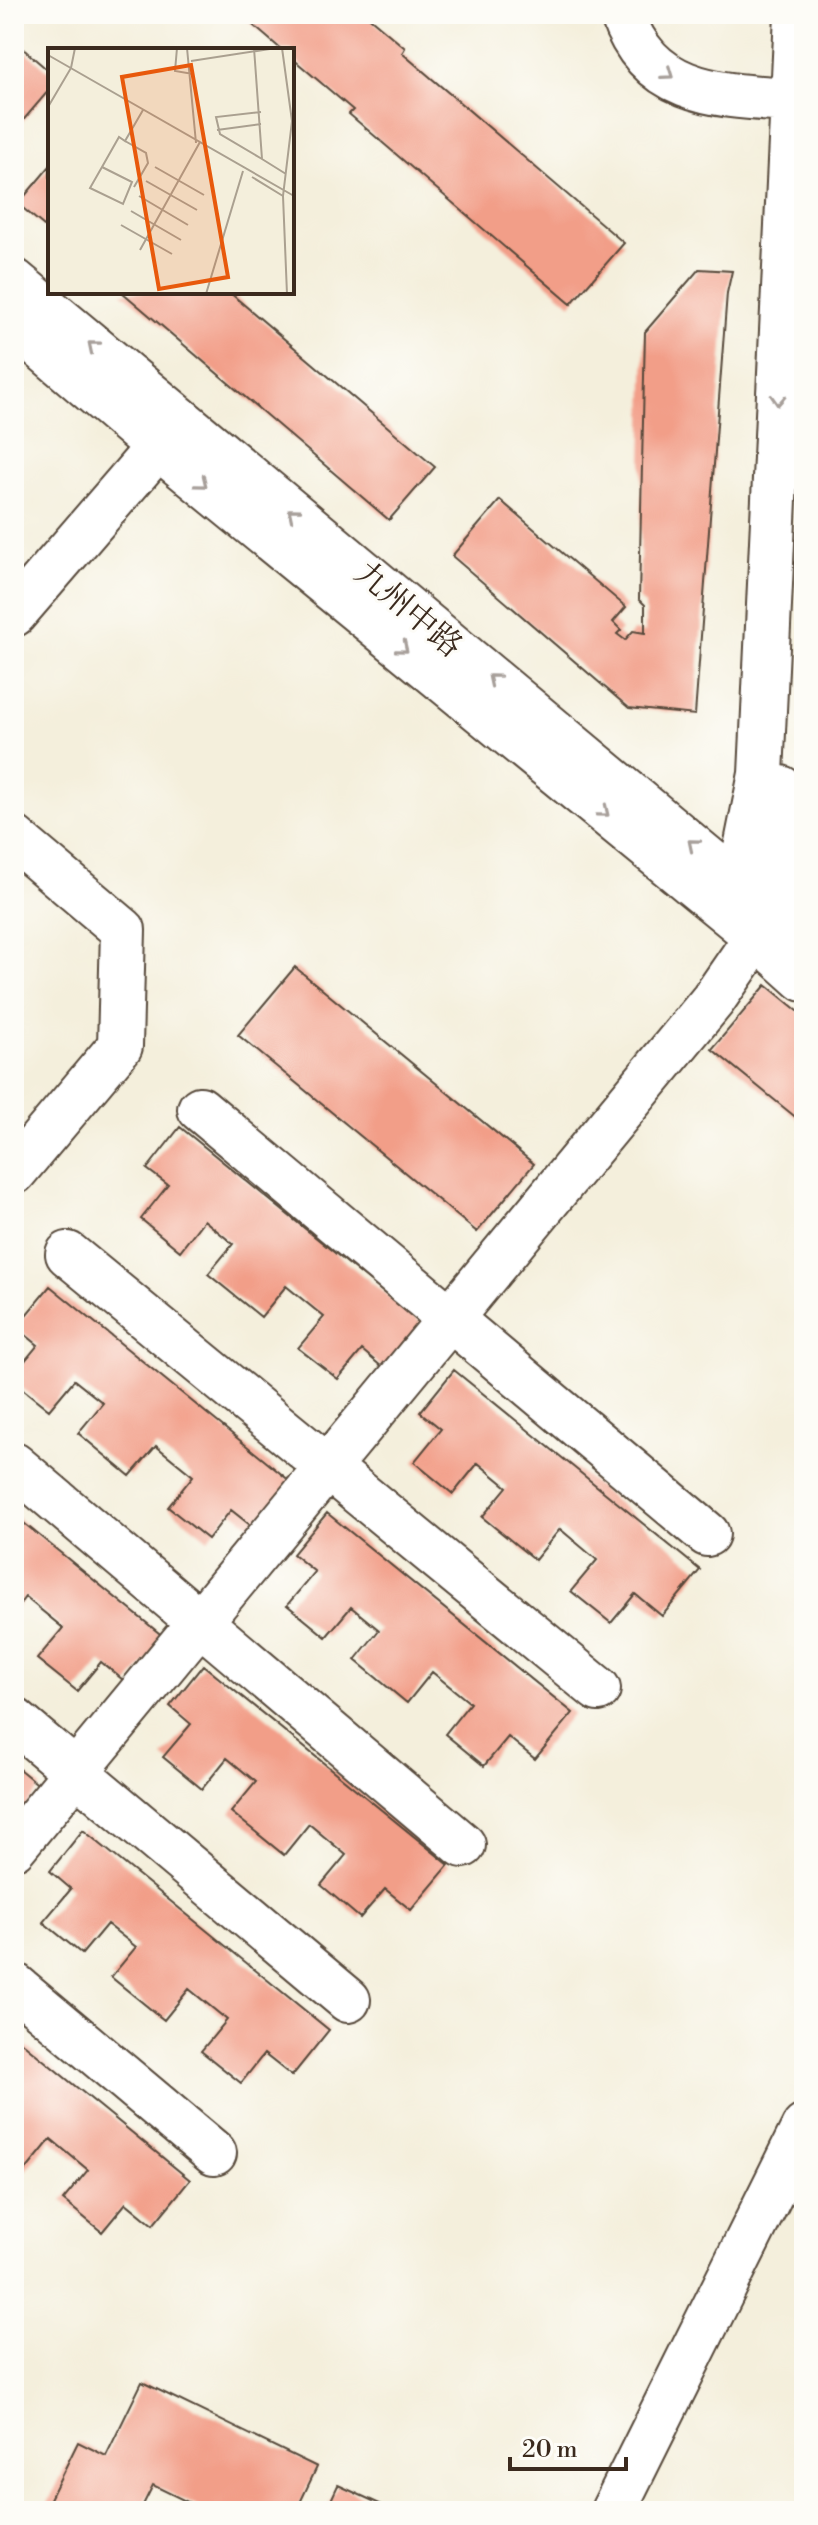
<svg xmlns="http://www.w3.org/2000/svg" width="818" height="2525" font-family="'Libre Bodoni','Noto Serif SC',serif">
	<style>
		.building { fill: #f29e88 }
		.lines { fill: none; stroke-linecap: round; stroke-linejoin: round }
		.minor-casing { stroke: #57483a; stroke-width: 48 }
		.minor { stroke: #fff; stroke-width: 44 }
		.oneway { stroke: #a79f9a }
		.labels { text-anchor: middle; stroke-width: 6; stroke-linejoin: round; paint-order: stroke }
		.street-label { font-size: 32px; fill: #3b2a1e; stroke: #fdfcf7 }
		.inset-road { fill: none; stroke: #aaa090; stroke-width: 2 }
		.view { fill: #e8590c; fill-opacity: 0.15; stroke: #e8590c; stroke-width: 4 }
		.inset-edge { fill: none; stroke: #3b2a1e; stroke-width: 4 }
	</style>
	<rect width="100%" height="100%" fill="#fdfcf7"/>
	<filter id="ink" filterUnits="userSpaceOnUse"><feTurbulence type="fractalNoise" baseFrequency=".0125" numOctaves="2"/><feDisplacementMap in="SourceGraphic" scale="16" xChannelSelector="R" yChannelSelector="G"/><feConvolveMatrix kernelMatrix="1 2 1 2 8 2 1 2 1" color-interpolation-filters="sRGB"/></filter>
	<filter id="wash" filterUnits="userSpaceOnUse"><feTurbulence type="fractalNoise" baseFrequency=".006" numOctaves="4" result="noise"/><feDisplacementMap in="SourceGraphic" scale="32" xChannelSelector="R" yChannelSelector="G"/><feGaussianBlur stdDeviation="1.8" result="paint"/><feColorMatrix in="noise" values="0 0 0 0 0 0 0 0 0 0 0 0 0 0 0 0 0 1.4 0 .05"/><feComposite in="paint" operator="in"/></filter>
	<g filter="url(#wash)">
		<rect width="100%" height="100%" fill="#f4efdc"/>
		<g id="blocks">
			<path class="building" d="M240 14H365L405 48 402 53 624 243 571 304 349 114 353 110 292 58V50H282Z
				M14 41 50 72V89L14 131Z
				M50 166V231L18 204Z
				M699 269 732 271 727 293 695 715 629 708 452 556 500 500 626 607 613 622 621 630 617 634 625 640 633 631 645 633V605L639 599 645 332Z
				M122 292H229L435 467 389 520Z
				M295 967 534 1164 477 1232 238 1035Z
				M766 985 804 1016V1124L712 1049Z
				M180 1127 426 1327 389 1373 362 1350 338 1379 298 1348 324 1317 286 1286 261 1317 208 1274 233 1244 204 1220 180 1251 141 1219 168 1185 147 1169Z
				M50 1286 296 1486 259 1532 231 1510 208 1539 168 1507 193 1476 156 1446 130 1476 78 1433 103 1403 74 1380 49 1410 14 1382V1374L38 1345 16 1327Z
				M454 1370 700 1570 662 1616 635 1594 611 1623 571 1591 597 1560 560 1529 535 1560 482 1517 507 1487 478 1463 453 1494 414 1462 441 1429 420 1412Z
				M327 1513 573 1713 535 1759 508 1737 484 1766 445 1734 470 1703 432 1672 407 1703 355 1660 379 1630 351 1607 326 1637 287 1605 315 1572 293 1554Z
				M14 1515 165 1638 128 1684 101 1662 77 1691 37 1659 63 1628 25 1597 14 1612Z
				M203 1665 449 1865 411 1910 385 1889 360 1918 321 1885 346 1855 309 1824 284 1855 231 1812 256 1782 227 1758 202 1789 163 1757 191 1724 170 1706Z
				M14 1765 41 1787 14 1821Z
				M83 1830 329 2030 292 2076 264 2054 241 2083 201 2051 227 2020 189 1989 164 2020 111 1977 136 1947 107 1924 82 1954 43 1922 71 1889 50 1871Z
				M14 2036 190 2180 153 2225 126 2203 102 2232 63 2200 88 2170 51 2139 26 2170 14 2160Z
				M142 2382 317 2467 296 2511H206L153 2485 140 2511H44L78 2442 106 2456Z
				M338 2485 395 2511H326Z"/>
		</g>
	</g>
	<g filter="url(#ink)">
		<use href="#blocks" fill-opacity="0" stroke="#57483a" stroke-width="2"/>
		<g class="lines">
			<defs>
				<path id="minor" d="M622 14C651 100 728 95 804 101
					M14 281 804 939
					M14 324 158 447 757 937 804 979
					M14 614 177 425
					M14 838 123 930 120 1046 14 1172
					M728 906 739 883 761 774 797 14
					M773 913 781 788
					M200 1109 707 1534
					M68 1254 598 1689
					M14 1465 463 1845
					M14 1720 348 2000
					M14 1847 713 1000 773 913
					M14 1985 214 2153
					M613 2511 804 2127"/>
			</defs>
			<use href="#minor" class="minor-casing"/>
			<use href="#minor" class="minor"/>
		</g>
		<defs><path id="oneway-chevron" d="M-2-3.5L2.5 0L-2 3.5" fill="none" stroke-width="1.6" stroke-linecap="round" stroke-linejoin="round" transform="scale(2)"/></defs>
		<g class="oneway">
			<use href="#oneway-chevron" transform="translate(668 74) rotate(35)"/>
			<use href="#oneway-chevron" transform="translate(93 346) rotate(-140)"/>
			<use href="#oneway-chevron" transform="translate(778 400) rotate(93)"/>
			<use href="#oneway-chevron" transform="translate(202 483) rotate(39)"/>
			<use href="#oneway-chevron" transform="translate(293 513) rotate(-140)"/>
			<use href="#oneway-chevron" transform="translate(403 648) rotate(39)"/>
			<use href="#oneway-chevron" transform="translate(493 679) rotate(-140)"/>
			<use href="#oneway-chevron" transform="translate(604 812) rotate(39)"/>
			<use href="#oneway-chevron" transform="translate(693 844) rotate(-140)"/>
		</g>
	</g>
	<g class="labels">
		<g class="street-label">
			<text transform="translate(409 609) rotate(40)" y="11">九州中路</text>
		</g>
	</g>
	<g transform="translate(48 48)">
		<rect width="246" height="246" fill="#f4efdc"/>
		<path class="inset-road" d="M129 0 127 23 145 26M139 0 148 95M206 0 214 111 238 126M234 0 244 73 235 148 239 246M0 7 246 148M143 13 228 0M0 59 23 20 27 0M213 64 168 69 172 86 214 111M169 82 213 76M77 93 98 105 100 115 86 139M54 119 84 134 75 156 42 140 54 119 71 89 77 93 95 62M107 119 156 147M204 129 235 148M98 133 149 162M91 148 140 177M83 163 133 192M73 177 124 206M92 202 152 94M158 246 195 123"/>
		<path class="view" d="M143 17 180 229 111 241 74 29Z"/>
		<rect width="246" height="246" class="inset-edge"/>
	</g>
	<rect width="818" height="2525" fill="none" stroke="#fdfcf7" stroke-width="48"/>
	<path d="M510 2457v12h116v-12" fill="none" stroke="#3b2a1e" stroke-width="4"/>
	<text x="522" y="2457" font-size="24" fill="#3b2a1e" stroke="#fdfcf7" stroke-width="6" paint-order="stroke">20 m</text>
</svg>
